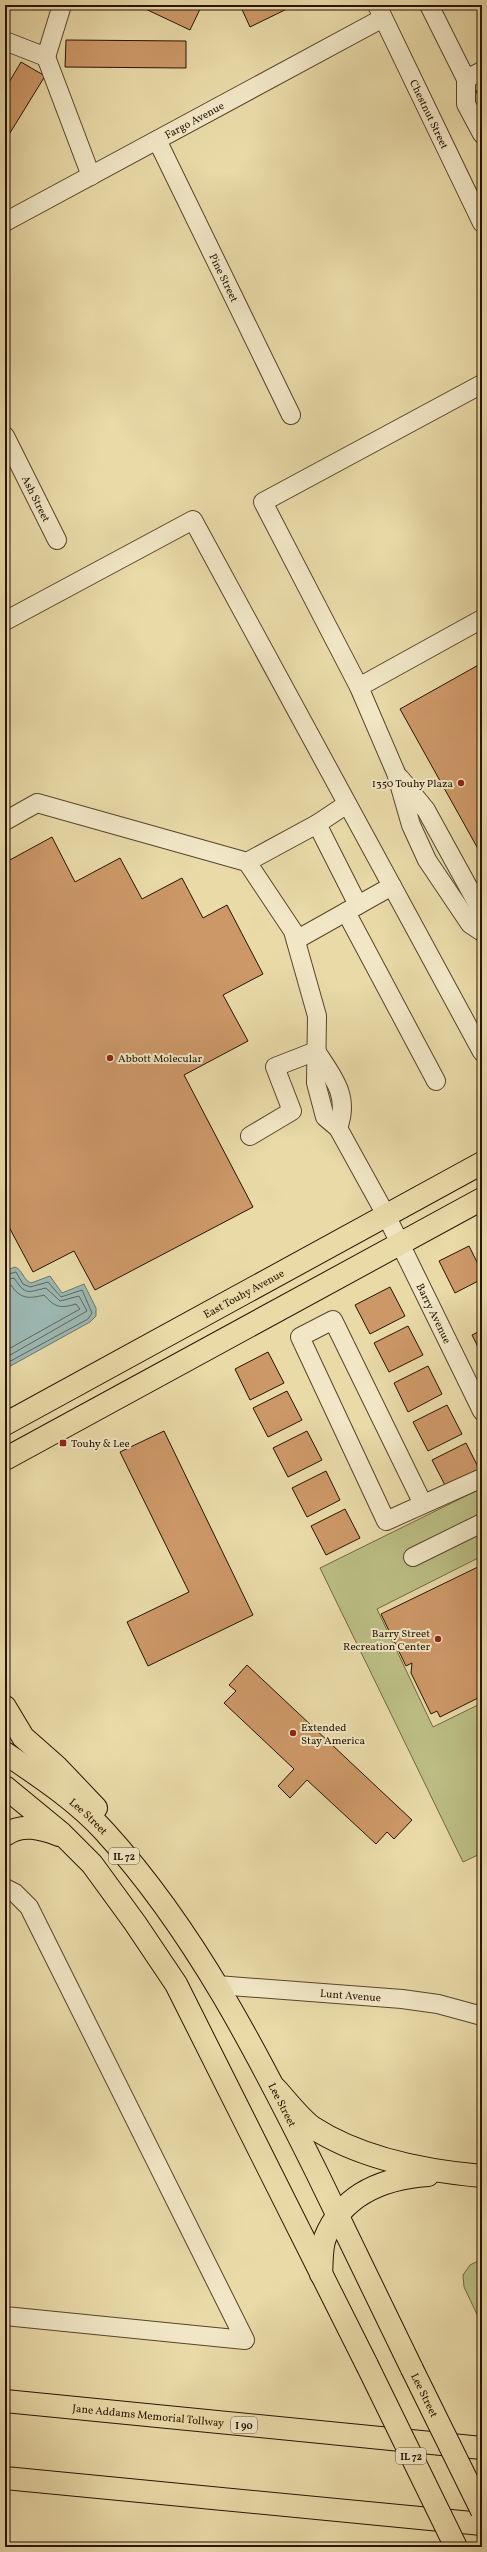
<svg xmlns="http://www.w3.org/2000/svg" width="487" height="2552" font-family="Vollkorn,serif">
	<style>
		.green { fill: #bbbe84; stroke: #716842 }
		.water { fill: #9cb8b3; stroke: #6d766b }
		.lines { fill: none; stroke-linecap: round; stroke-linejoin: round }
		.shore { stroke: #62665a; stroke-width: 1 }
		.building { fill: #cd9868; stroke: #271300 }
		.minor-casing { stroke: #58452a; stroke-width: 20 }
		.major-casing { stroke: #271300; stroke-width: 24 }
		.highway-casing { stroke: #271300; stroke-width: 24 }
		.minor { stroke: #f1e7c6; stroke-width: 18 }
		.major { stroke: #e9daa8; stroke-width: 22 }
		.highway { stroke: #e9daa8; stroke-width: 22 }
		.major-bridge-casing { stroke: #271300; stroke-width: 24; stroke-linecap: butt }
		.major-bridge { stroke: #e9daa8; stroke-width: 22 }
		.poi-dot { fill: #8f2418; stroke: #f1e7c6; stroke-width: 1.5 }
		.labels { text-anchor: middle; stroke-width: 4; stroke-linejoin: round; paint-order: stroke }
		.shield { fill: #f1e7c6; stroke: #64533b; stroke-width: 1 }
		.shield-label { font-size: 10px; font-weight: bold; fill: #271300 }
		.street-label { font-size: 11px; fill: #271300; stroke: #f1e7c6 }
		.poi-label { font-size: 11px; fill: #271300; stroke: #f1e7c6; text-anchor: start }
	</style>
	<rect width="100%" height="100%" fill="#e9daa8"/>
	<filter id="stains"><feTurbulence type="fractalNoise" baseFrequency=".005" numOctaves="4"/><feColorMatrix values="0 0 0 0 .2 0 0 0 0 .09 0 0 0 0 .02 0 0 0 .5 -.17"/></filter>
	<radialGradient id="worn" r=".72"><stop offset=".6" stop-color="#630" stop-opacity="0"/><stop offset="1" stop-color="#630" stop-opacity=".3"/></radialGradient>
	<path class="green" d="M482 1488V1556L377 1609 433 1727 482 1703V1853L463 1862 320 1568Z
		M482 2259V2325L464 2287 463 2275 470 2265Z"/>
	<path class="water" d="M15 1267C23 1270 23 1280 31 1283L50 1276 62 1293 84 1284 96 1308V1316L90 1322 5 1369V1271Z"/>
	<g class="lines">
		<path class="shore" d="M5 1275 16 1272 23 1284 30 1287 48 1282 61 1297 82 1290 92 1313 88 1319 5 1364
			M5 1280 14 1278C26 1296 27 1292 46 1288L60 1301 79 1296 87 1311 5 1358
			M5 1286 11 1285C20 1299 29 1299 44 1295 55 1307 59 1309 76 1304L80 1309 5 1351"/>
	</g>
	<path class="building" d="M137 5H202L190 30Z
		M240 5H295L250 27Z
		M66 40 186 41V68L65 67Z
		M21 62 45 76 5 141V89Z
		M482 88V105L476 91Z
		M482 663V856L400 709Z
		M52 837 75 882 120 858 142 899 182 878 203 918 227 905 263 974 223 995 248 1041 184 1075 253 1207 95 1290 74 1251 33 1272 9 1227 5 1229V855L8 861Z
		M469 1246 482 1272V1279L455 1293 439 1261Z
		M390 1287 405 1316 370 1334 355 1305Z
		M408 1326 423 1355 389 1372 374 1343Z
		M482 1330V1355L472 1335Z
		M268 1352 284 1383 250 1400 235 1369Z
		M428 1366 442 1394 408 1412 394 1383Z
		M287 1391 302 1420 268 1437 253 1408Z
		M447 1405 462 1434 428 1451 413 1422Z
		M164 1431 253 1615 148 1666 127 1622 189 1592 120 1452Z
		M307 1431 322 1460 288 1477 273 1448Z
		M466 1443 481 1473 447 1489 432 1460Z
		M326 1471 340 1500 307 1517 292 1488Z
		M345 1509 360 1538 326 1555 311 1526Z
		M482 1565V1696L440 1717 437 1711 431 1714 411 1673 412 1663 406 1666 381 1614Z
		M247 1665 412 1820 394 1839 387 1832 376 1844 307 1780 290 1798 278 1786 294 1769 224 1703 236 1691 229 1685Z"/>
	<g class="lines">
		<defs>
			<g id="minor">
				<path id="s1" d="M377 5 482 223"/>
				<path d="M429 5 466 79 482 71"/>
				<path d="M5 41 46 57 62 5"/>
				<path d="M46 57 91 176"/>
				<path d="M466 79V104L482 134"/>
				<path id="s2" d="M157 140 291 415"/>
				<path id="s3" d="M5 222 383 18"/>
				<path d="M482 384 263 502 359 687 396 773 411 825 427 860 470 924 482 932"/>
				<path id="s4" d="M5 436 57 540"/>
				<path d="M5 621 193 520 392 886"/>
				<path d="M359 687 482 619"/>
				<path d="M400 778 426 810 482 912"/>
				<path id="s5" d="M5 821 37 803 247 862 293 931 317 1016 316 1083 325 1117 338 1128 386 1215 482 1411"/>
				<path d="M317 824 358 905"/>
				<path d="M247 862 317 824 347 804"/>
				<path d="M346 912 436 1081"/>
				<path d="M296 940 392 886 482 1052"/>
				<path d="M316 1051C333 1077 350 1096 338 1128"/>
				<path d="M250 1136 292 1111 275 1067 316 1051"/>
				<path d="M423 1504 333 1320 300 1337 386 1521 482 1478"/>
				<path d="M413 1557 482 1523"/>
				<path d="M5 1888 15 1893 29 1907 245 2340 5 2316"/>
				<path id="s6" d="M217 1985 402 1999 438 2004 482 2016"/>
			</g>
			<g id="major">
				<path id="s7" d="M5 1424 482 1163"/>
				<path d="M5 1459 482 1199"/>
				<path d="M5 1707 23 1737 57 1767 96 1808"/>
				<path id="s8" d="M5 1753C39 1776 77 1801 105 1832 195 1931 258 2054 317 2173 349 2238 380 2304 412 2369"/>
				<path d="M5 1787 61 1833 92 1864 135 1923 176 1984 367 2365"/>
				<path d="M5 1835C22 1823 41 1828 59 1835"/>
			</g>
			<g id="highway">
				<path d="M276 2089C287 2101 299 2117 312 2127 361 2159 425 2171 482 2176"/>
				<path d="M321 2274C322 2263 321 2248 325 2238 343 2193 385 2178 428 2175"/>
				<path id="s9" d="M5 2401 482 2448"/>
				<path d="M5 2478 482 2524"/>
			</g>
		</defs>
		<use href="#minor" class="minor-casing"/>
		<use href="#major" class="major-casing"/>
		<use href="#highway" class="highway-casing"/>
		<use href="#minor" class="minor"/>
		<use href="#major" class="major"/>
		<use href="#highway" class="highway"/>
		<defs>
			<g id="major-bridge">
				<path d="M367 2365 456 2547"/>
				<path id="s10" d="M412 2369 482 2511"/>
			</g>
		</defs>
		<use href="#major-bridge" class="major-bridge-casing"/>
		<use href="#major-bridge" class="major-bridge"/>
	</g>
	<g class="poi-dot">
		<circle cx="461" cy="783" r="4"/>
		<circle cx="110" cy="1058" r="4"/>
		<rect x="59" y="1439" width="8" height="8" rx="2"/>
		<circle cx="438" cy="1639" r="4"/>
		<circle cx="293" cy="1733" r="4"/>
	</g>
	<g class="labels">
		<g class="shield">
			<rect x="109" y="1848" width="30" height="16" rx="3"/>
			<rect x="231" y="2417" width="26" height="16" rx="3"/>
			<rect x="396" y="2448" width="30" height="16" rx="3"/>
		</g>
		<g class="shield-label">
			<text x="124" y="1860">IL 72</text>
			<text x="244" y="2429">I 90</text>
			<text x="411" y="2460">IL 72</text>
		</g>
		<g class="street-label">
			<text dy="4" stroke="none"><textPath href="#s1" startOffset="121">Chestnut Street</textPath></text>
			<text dy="4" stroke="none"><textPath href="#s3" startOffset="215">Fargo Avenue</textPath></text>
			<text dy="4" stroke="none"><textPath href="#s2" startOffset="153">Pine Street</textPath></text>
			<text dy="4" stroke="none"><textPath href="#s4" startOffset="70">Ash Street</textPath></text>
			<text dy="4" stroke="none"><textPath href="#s7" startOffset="272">East Touhy Avenue</textPath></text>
			<text dy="4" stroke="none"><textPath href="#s5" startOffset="754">Barry Avenue</textPath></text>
			<text dy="4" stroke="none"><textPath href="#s8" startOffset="105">Lee Street</textPath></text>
			<text dy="4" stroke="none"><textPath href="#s6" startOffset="134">Lunt Avenue</textPath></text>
			<text dy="4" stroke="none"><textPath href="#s8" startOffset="454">Lee Street</textPath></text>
			<text dy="4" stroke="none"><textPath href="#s10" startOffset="29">Lee Street</textPath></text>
			<text dy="4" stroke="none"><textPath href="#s9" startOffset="144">Jane Addams Memorial Tollway</textPath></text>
		</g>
		<g class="poi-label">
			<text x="453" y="787" text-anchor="end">1350 Touhy Plaza</text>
			<text x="118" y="1062">Abbott Molecular</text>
			<text x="71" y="1447">Touhy &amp; Lee</text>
			<text x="430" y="1637" text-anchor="end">Barry Street<tspan x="430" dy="13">Recreation Center</tspan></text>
			<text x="301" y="1731">Extended<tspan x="301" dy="13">Stay America</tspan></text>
		</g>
	</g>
	<rect width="487" height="2552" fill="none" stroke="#e9daa8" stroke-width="20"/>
	<rect x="6" y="6" width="475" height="2540" fill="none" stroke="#271300" stroke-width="2"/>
	<rect x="10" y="10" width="467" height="2532" fill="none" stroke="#271300"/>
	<rect width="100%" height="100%" filter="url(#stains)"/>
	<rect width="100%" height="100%" fill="url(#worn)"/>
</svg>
